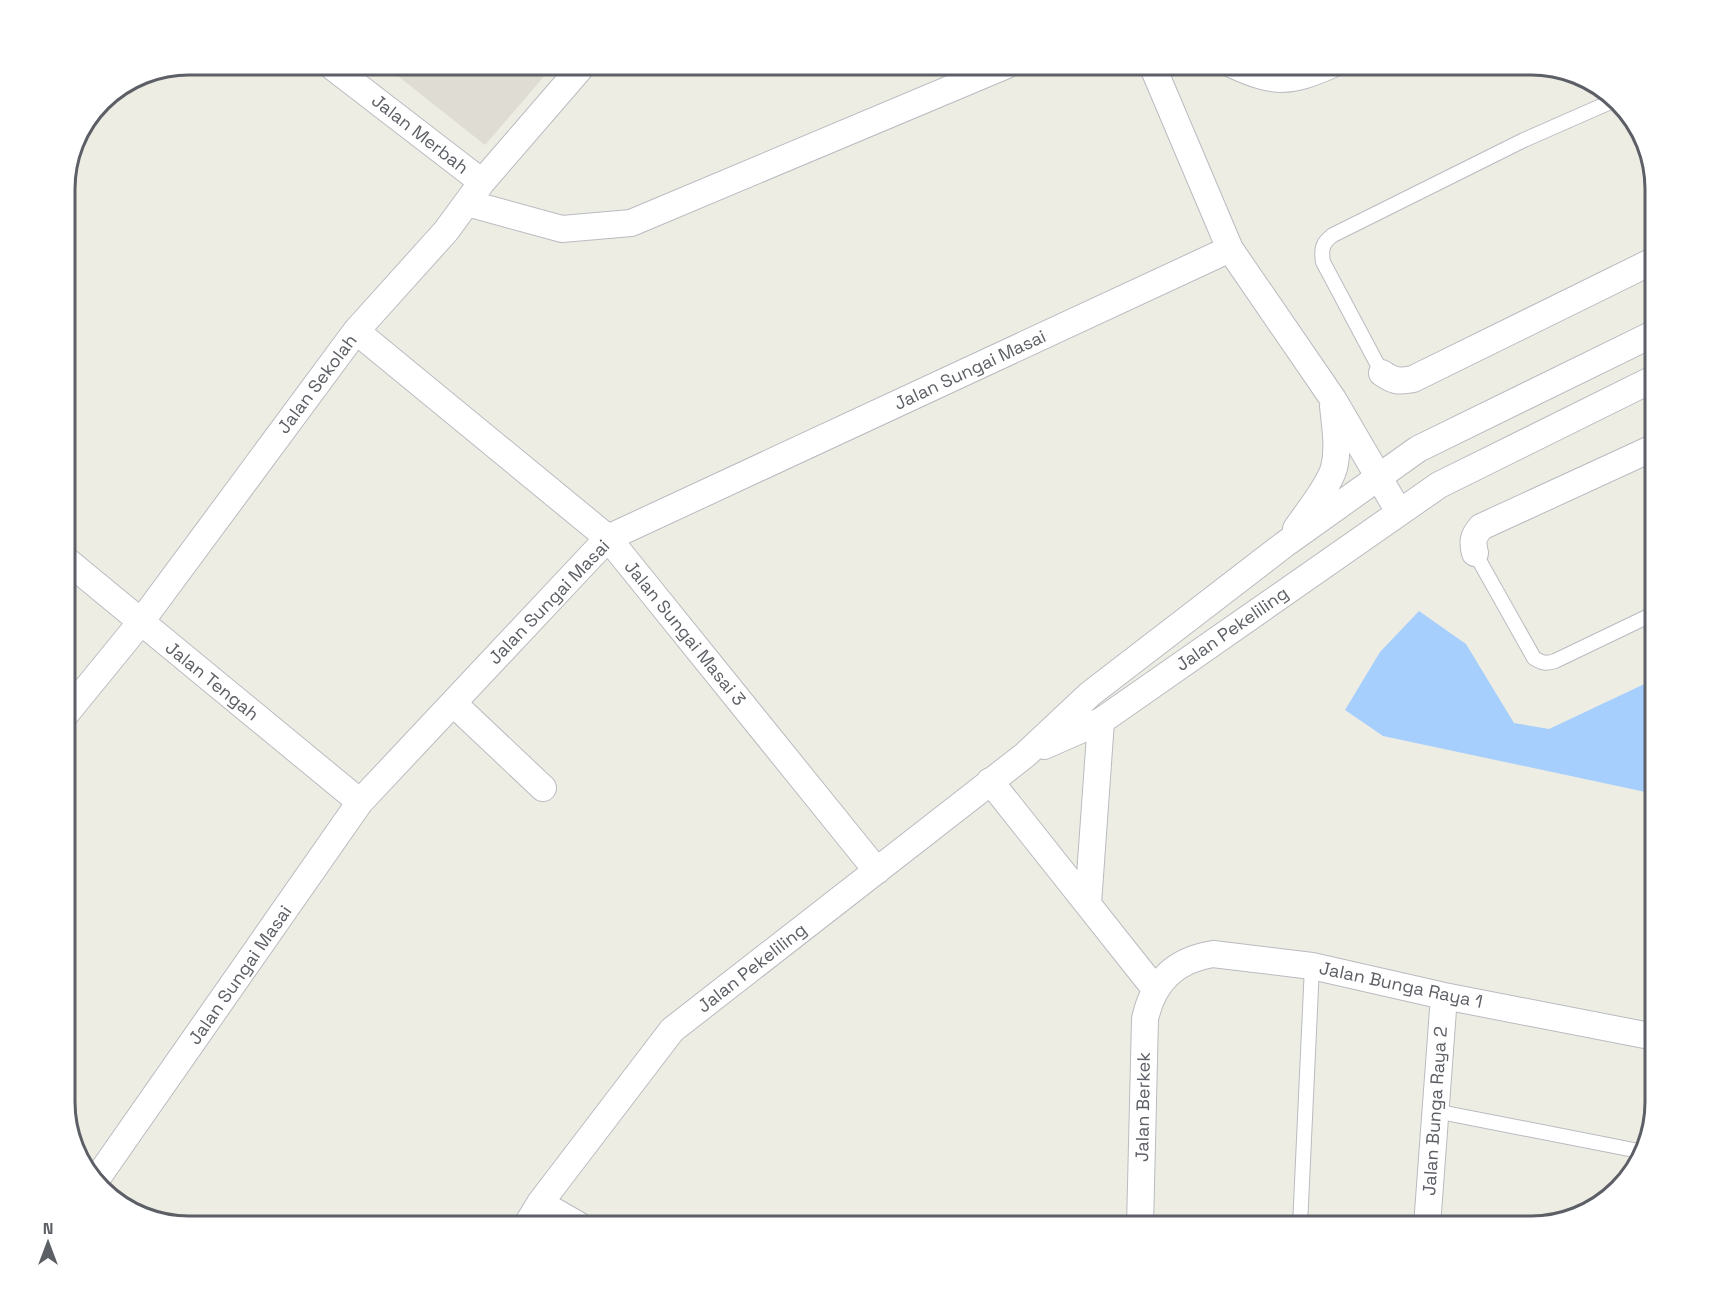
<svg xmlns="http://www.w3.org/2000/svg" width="1720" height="1291" font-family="'Space Grotesk',sans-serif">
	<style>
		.education { fill: #dedcd3 }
		.water { fill: #a6cffd }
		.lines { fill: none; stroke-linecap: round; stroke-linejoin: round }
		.service-casing { stroke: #b9bbc0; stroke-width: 16 }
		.minor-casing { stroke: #b9bbc0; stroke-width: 28 }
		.service { stroke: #fff; stroke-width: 14 }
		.minor { stroke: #fff; stroke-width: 26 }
		.labels { text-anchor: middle; stroke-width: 4.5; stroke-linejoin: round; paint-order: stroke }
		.street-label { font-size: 18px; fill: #5c5f65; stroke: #fff }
		.rim { fill: none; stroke: #5c5f65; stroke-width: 3 }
	</style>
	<rect width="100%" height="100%" fill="#eeede4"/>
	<path class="education" d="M384 65H554L485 145Z"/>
	<path class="water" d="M1419 611 1466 644 1514 723 1549 729 1655 679V794L1383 736 1345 710 1380 652Z"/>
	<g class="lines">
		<defs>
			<path id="service" d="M1382 373 1323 262C1321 249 1322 243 1333 235L1524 140 1615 100
				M1475 553 1534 658C1542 663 1546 664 1555 661L1655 613
				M1435 1111 1639 1151
				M1300 1226 1312 966"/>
			<path id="minor" d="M330 65 482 182
				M1152 65 1230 249 1333 399 1399 512
				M1233 65C1275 84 1290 83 1331 65
				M467 203 562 229 631 223 1007 65
				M356 331 608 538 877 871
				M1382 373C1393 381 1399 382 1413 379L1655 260
				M1296 529C1308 511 1328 488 1334 468 1339 448 1335 426 1333 406
				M1475 553C1472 542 1473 536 1481 527L1655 447
				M65 559 360 802
				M453 703 543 788
				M65 715 140 623 356 331 446 231 482 182 583 65
				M1044 746 1101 721 1439 485 1655 378
				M990 781 1155 989
				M1088 904 1101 721
				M96 1180 360 802 608 538 1230 249
				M540 1203 580 1226
				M526 1226 540 1203 672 1030 1025 755 1090 694 1285 544 1418 449 1655 333
				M1140 1226 1145 1019C1153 982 1175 960 1213 954L1312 966 1444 996 1655 1037
				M1427 1226 1444 996"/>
		</defs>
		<use href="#service" class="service-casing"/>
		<use href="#minor" class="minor-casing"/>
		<use href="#service" class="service"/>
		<use href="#minor" class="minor"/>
	</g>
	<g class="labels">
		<g class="street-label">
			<text transform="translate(420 134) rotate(38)" y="6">Jalan Merbah</text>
			<text transform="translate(970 370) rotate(-25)" y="6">Jalan Sungai Masai</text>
			<text transform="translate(317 384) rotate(-53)" y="6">Jalan Sekolah</text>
			<text transform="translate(549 602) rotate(-46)" y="6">Jalan Sungai Masai</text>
			<text transform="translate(1232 629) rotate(-35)" y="6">Jalan Pekeliling</text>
			<text transform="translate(685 633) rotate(51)" y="6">Jalan Sungai Masai 3</text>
			<text transform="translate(212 681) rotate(39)" y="6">Jalan Tengah</text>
			<text transform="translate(752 968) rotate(-38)" y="6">Jalan Pekeliling</text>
			<text transform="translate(240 975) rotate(-55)" y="6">Jalan Sungai Masai</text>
			<text transform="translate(1401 985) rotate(12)" y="6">Jalan Bunga Raya 1</text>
			<text transform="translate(1143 1107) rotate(-89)" y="6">Jalan Berkek</text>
			<text transform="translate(1435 1111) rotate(-86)" y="6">Jalan Bunga Raya 2</text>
		</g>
	</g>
	<path d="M0 0H1720V1291H0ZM189 75H1531A114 114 0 0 1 1645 189V1102A114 114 0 0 1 1531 1216H189A114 114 0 0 1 75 1102V189A114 114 0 0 1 189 75Z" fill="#fff" fill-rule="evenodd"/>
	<path class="rim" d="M189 75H1531A114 114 0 0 1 1645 189V1102A114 114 0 0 1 1531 1216H189A114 114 0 0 1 75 1102V189A114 114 0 0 1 189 75Z"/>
	<g transform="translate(48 1243)" stroke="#ffffff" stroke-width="4.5" paint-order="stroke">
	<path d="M0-4.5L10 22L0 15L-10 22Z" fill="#5c5f65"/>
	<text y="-9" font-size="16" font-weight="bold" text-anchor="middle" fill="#5c5f65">N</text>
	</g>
</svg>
